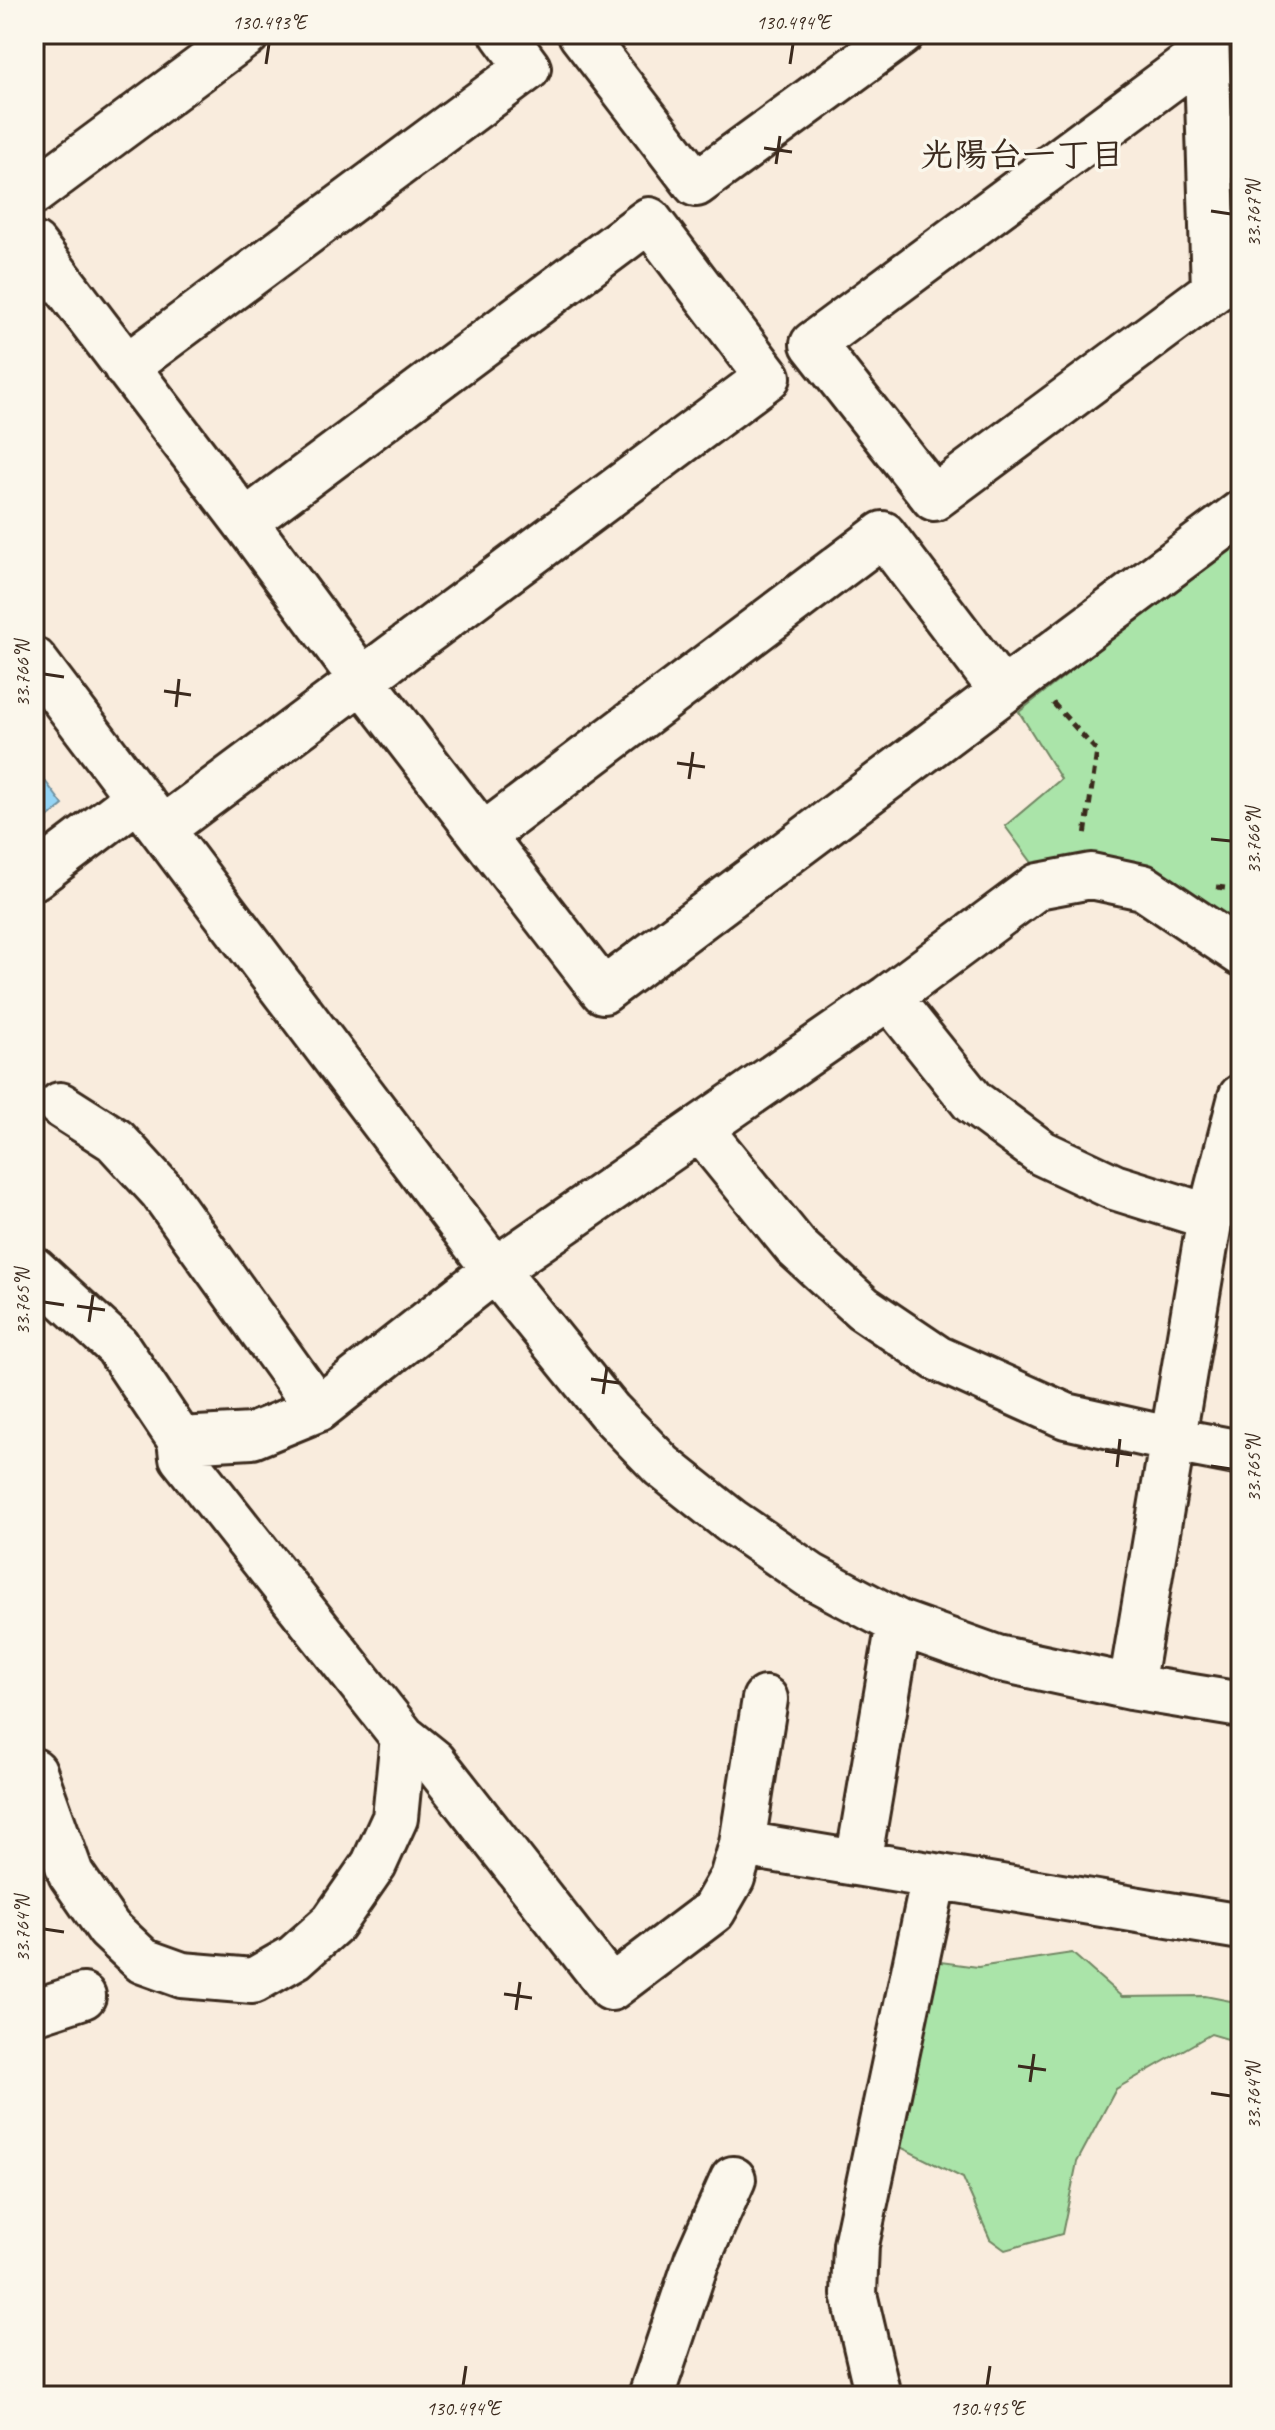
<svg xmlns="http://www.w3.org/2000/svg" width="1275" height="2430" font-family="Caveat,'Klee One',sans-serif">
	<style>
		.green { fill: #aae4a9; stroke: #728764; stroke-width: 2 }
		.water { fill: #94d4f5; stroke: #70909f; stroke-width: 2 }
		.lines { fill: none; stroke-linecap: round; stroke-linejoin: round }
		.minor-casing { stroke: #3b2a1e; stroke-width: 50 }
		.path { stroke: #3b2a1e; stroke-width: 5; stroke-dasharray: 8 6; stroke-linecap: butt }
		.minor { stroke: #fbf7ec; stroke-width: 44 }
		.rail { stroke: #3b2a1e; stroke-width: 6; stroke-dasharray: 12 6; stroke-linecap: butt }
		.ticks { fill: none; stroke: #3b2a1e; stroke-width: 3 }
		.labels { text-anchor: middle; stroke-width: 7; stroke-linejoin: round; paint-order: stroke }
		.neighbourhood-label { font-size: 34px; font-weight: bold; fill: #3b2a1e; stroke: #fbf7ec }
		.neatline { fill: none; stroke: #3b2a1e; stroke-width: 3 }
		.ticks-label { font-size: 20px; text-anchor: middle; fill: #3b2a1e }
	</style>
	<rect width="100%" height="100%" fill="#f9ecdd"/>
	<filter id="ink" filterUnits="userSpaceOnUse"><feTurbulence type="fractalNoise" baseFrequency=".0125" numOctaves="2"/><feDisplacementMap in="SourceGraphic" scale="16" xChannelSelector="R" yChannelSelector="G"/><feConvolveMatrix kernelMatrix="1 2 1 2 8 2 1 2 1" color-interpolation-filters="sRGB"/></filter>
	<g filter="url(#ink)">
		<path class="green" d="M1241 536V937L1138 866 1033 864 1005 826 1061 779 1019 712Z
			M1072 1953 1122 1997 1205 1996 1241 2003V2043L1211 2034 1116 2089 1077 2162 1062 2234 1005 2250 990 2239 963 2178 888 2141 926 1960 978 1967Z"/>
		<path class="water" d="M34 766 63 805 34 829Z"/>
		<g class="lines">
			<defs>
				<path id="minor" d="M581 34 696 184 901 34
					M1206 52 813 344 934 498 1214 290 1206 34
					M34 192 247 34
					M34 245 245 522 362 680 603 991 1241 513
					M126 367 528 68 503 34
					M34 660 495 1270 609 1411 662 1466 731 1521 811 1576 899 1623 997 1658 1131 1687 1241 1705
					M162 829 768 377 649 220 245 522
					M484 835 883 534 1002 691
					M34 877 138 798
					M889 997 973 1102 1042 1153 1114 1187 1210 1217
					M60 1105 115 1140 161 1190 318 1409
					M700 1129 796 1247 863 1308 937 1358 1066 1416 1173 1440 1241 1453
					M34 1270 117 1346 180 1440 182 1457 403 1737 434 1762 611 1988 713 1911 732 1878 742 1844 765 1699
					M180 1440 252 1436 318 1409 495 1270 889 997 1038 886 1091 876 1143 887 1241 953
					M1131 1687 1210 1217 1241 1097
					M34 1771 71 1874 109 1929 143 1961 182 1975 253 1981 295 1957 333 1923 374 1864 395 1818 403 1737
					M742 1844 1241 1927
					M858 1863 899 1623
					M34 2012 83 1996
					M651 2396 697 2260 733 2179
					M878 2396 854 2294 856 2245 934 1877"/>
			</defs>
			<use href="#minor" class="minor-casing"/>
			<path class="path" d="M1053 703 1097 751 1085 836
				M1217 887 1241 890"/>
			<use href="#minor" class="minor"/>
			<path class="rail" d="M34 49 53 34"/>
		</g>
	</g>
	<path class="ticks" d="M266 64 269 44M790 64 793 44M764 148 792 152M776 164 780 136M1211 211 1231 214M44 674 64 677M164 691 191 695M176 707 179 679M677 763 705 767M689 779 693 752M1211 839 1231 841M44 1302 64 1305M77 1306 105 1310M89 1322 93 1295M591 1379 619 1383M603 1394 607 1367M1105 1451 1132 1455M1211 1466 1231 1469M1117 1467 1120 1439M44 1929 64 1932M504 1994 532 1998M516 2010 520 1982M1018 2066 1046 2070M1030 2082 1034 2054M1211 2093 1231 2096M463 2386 466 2366M987 2386 990 2366"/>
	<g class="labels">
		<g class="neighbourhood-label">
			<text x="1022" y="166">光陽台一丁目</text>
		</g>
	</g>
	<rect width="1275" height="2430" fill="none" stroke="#fbf7ec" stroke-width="88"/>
	<rect x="44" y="44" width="1187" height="2342" class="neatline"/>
	<g class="ticks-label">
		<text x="269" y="29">130.493°E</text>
		<text x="793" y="29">130.494°E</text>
		<text transform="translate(1253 214) rotate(-90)" y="7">33.767°N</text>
		<text transform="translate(22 674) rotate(-90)" y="7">33.766°N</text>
		<text transform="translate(1253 841) rotate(-90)" y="7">33.766°N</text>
		<text transform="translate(22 1302) rotate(-90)" y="7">33.765°N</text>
		<text transform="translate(1253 1469) rotate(-90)" y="7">33.765°N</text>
		<text transform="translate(22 1929) rotate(-90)" y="7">33.764°N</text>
		<text transform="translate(1253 2096) rotate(-90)" y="7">33.764°N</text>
		<text x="463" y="2415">130.494°E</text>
		<text x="987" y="2415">130.495°E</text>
	</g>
</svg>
